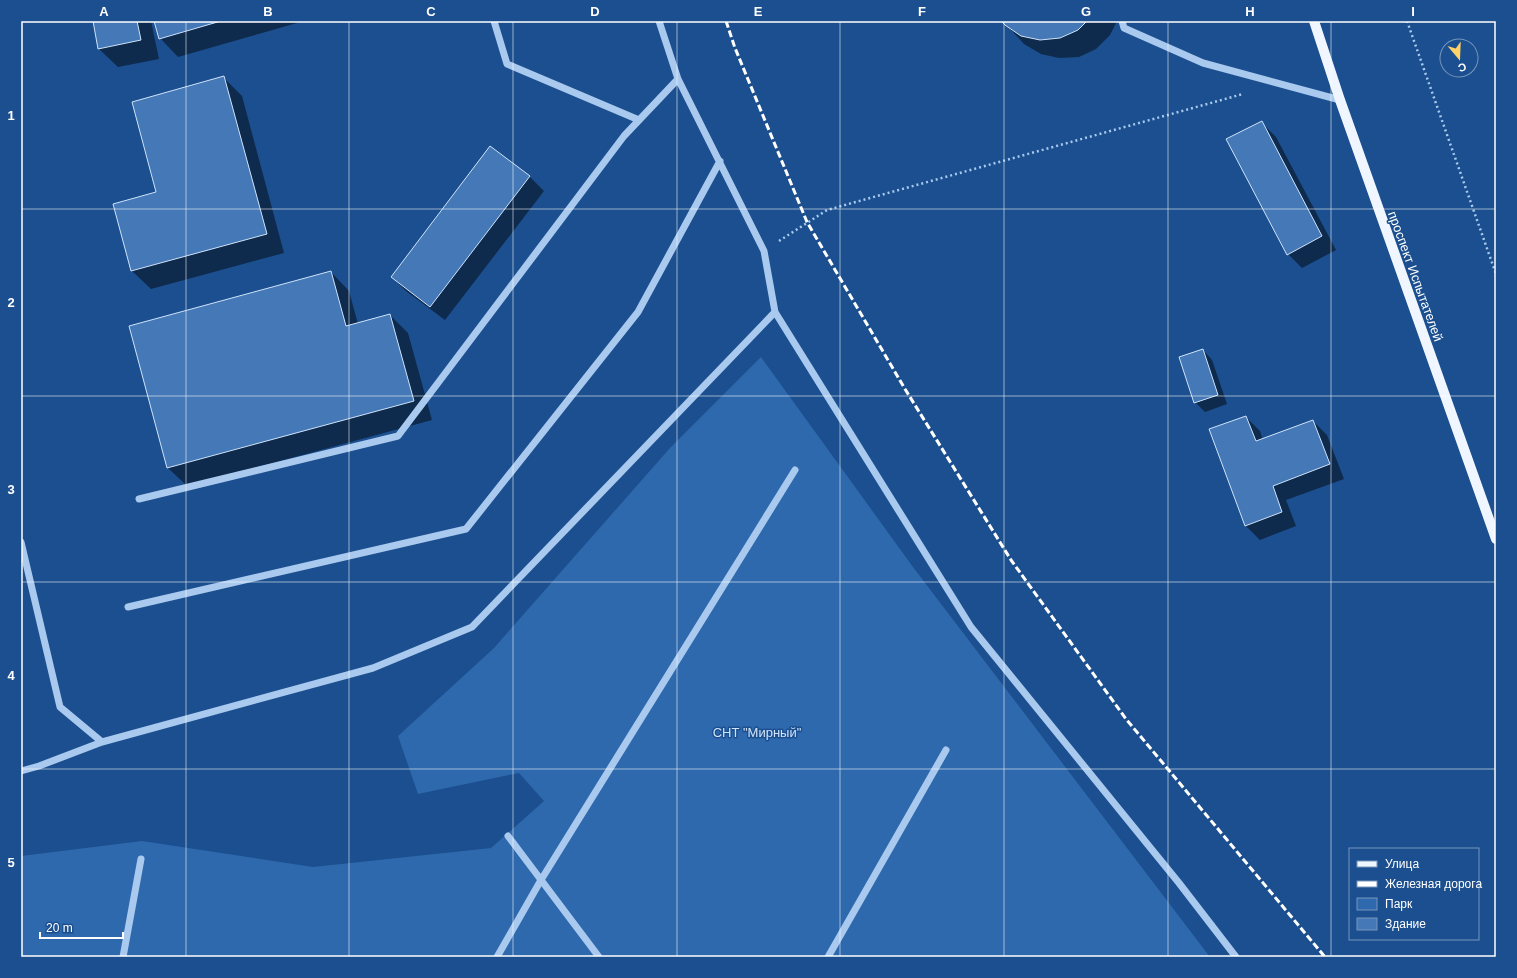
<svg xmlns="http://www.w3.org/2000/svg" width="1517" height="978" font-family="Arial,sans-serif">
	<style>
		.green { fill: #2e69ad }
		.shadow { fill: #0007 }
		.building { fill: #4478b7; stroke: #cfe3fa }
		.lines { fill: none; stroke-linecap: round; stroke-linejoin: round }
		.path { stroke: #a9c9ee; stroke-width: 2.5; stroke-dasharray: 2 3; stroke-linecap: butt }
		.minor { stroke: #a9c9ee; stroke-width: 7 }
		.major { stroke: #f0f6ff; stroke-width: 10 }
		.rail { stroke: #fff; stroke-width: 3; stroke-dasharray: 7 3; stroke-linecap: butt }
		.grid { fill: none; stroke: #fff; stroke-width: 1; stroke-opacity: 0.55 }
		.labels { text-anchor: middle; stroke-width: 3; stroke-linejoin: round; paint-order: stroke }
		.street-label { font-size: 13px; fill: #fff; stroke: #1b4f8f }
		.park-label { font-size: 13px; fill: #cfe3fa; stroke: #1b4f8f }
		.neatline { fill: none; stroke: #fff; stroke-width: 1.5 }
		.grid-label { font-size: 13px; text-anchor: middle; font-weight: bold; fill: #fff }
	</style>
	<rect width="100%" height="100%" fill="#1b4f8f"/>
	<path class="green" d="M761 357 913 567 1210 957H21V856L142 841 313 867 491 848 544 801 519 773 418 794 398 736 494 648 670 448Z"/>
	<path class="shadow" d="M94 21H151L159 59 118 67 99 49Z
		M155 21H304L178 57 160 38Z
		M1003 21H1117L1110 35 1096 49 1079 57 1059 58 1041 54 1024 44Z
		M224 78 242 96 284 253 151 289 132 271 157 193Z
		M1261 122 1276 137 1336 250 1302 268 1288 254Z
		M529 176 544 191 445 320 406 291 392 277Z
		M331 272 349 291 358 324 390 315 408 333 432 420 187 486 168 468 130 327Z
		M1203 350 1212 360 1227 404 1205 412 1195 402Z
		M1246 417 1260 431 1263 440 1313 421 1327 435 1344 479 1286 500 1296 526 1260 540 1246 526Z"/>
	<path class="building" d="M93 21H137L141 40 98 49Z
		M154 21H221L159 39Z
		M1001 21H1087L1078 30 1060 38 1040 40 1021 36 1005 25Z
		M224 76 267 234 131 271 113 204 156 192 132 102Z
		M1262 121 1322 236 1287 255 1226 139Z
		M490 146 530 176 430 307 391 277Z
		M331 271 346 326 390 314 414 401 167 468 129 326Z
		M1203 349 1218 395 1194 403 1179 357Z
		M1246 416 1256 441 1313 420 1330 464 1273 486 1282 512 1245 526 1209 429Z"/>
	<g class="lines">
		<path class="path" d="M1407 21 1496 274
			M779 241 827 210 1243 94"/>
		<path class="minor" d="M494 21 507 64 639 120
			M659 21 678 79 764 251 775 312 971 627 1179 883 1236 957
			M1122 21 1124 28 1203 63 1340 100
			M139 499 398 436 624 136 678 79
			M21 542 60 707 102 742
			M128 607 466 529 638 312 720 161
			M21 771 39 766 102 742 373 668 472 627 775 312
			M508 836 599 957
			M123 957 141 859
			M497 957 541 880 795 470
			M828 957 946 750"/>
		<path class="major" d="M1314 21 1340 100 1496 539"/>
		<path class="rail" d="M726 21 735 48 807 222 905 389 1011 560 1126 719 1325 957"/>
	</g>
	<path class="grid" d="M186 21V957M349 21V957M513 21V957M677 21V957M840 21V957M1004 21V957M1168 21V957M1331 21V957M21 209H1496M21 396H1496M21 582H1496M21 769H1496"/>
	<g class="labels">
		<g class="street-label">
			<text transform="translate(1416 276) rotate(70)" y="5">проспект Испытателей</text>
		</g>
		<g class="park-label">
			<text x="757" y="737">СНТ "Мирный"</text>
		</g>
	</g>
	<rect width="1517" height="978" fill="none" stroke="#1b4f8f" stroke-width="44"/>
	<rect x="1349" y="848" width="130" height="92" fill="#1b4f8f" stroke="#7695bc"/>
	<rect x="1357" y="861" width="20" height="6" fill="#f0f6ff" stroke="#7695bc"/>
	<text x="1385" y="868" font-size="12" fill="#ffffff">Улица</text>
	<rect x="1357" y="881" width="20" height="6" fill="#ffffff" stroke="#7695bc"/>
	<text x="1385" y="888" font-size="12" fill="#ffffff">Железная дорога</text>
	<rect x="1357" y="898" width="20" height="12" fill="#2e69ad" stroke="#7695bc"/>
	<text x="1385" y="908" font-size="12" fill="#ffffff">Парк</text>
	<rect x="1357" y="918" width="20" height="12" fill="#4478b7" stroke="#7695bc"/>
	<text x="1385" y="928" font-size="12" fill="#ffffff">Здание</text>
	<g transform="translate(1459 58) rotate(161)"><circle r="19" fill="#1b4f8f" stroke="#7695bc"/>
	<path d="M0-3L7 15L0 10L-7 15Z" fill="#ffd166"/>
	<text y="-6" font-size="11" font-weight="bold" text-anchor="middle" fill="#ffffff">С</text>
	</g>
	<path d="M40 932v6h83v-6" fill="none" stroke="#ffffff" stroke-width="2"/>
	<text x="46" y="932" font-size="12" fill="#ffffff" stroke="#1b4f8f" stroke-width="3" paint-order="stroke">20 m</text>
	<rect x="22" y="22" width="1473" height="934" class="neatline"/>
	<g class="grid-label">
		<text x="104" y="16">A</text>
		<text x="268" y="16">B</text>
		<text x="431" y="16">C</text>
		<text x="595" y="16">D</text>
		<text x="758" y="16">E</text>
		<text x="922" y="16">F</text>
		<text x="1086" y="16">G</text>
		<text x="1250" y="16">H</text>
		<text x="1413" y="16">I</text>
		<text x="11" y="120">1</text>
		<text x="11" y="307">2</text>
		<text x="11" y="494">3</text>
		<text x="11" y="680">4</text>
		<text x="11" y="867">5</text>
	</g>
</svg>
